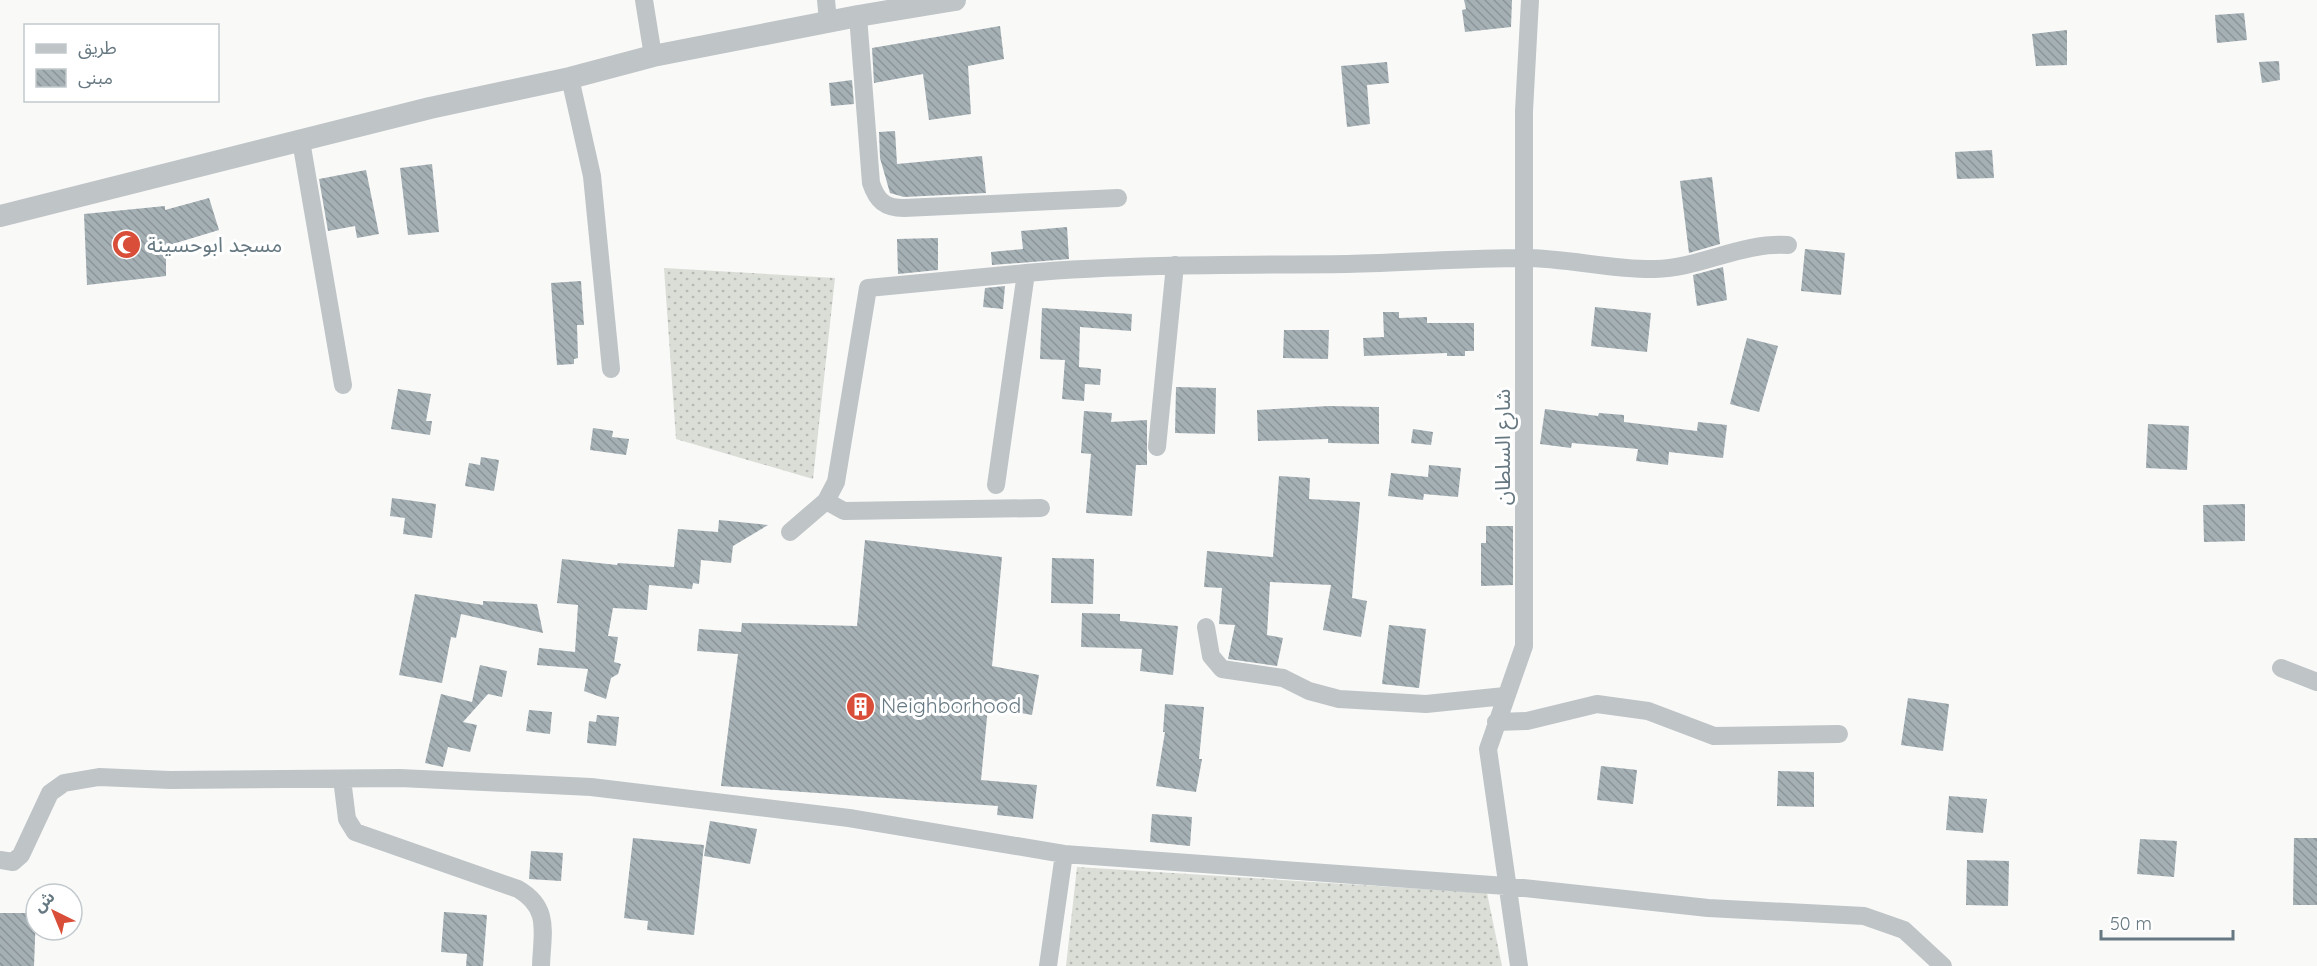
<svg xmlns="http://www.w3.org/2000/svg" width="2317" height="966" font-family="Quicksand,'Noto Sans Arabic',sans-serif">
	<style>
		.grass { fill: url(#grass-dots) }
		.building { fill: url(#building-back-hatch) }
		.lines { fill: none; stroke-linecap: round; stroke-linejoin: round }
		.minor { stroke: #bfc4c7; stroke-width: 18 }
		.tertiary { stroke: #bfc4c7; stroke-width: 22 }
		.labels { text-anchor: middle; stroke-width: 6; stroke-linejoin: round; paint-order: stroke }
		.poi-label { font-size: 21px; fill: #667881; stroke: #fff; text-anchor: start }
		.street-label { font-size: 21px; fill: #667881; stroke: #fff }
	</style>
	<defs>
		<pattern id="grass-dots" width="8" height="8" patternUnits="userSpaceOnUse" patternTransform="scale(1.5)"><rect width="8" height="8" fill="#daded7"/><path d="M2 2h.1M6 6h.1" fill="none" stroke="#b5b9b4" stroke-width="1.8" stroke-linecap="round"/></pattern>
		<pattern id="building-back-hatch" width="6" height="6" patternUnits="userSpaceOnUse" patternTransform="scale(1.5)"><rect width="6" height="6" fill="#a5b0b5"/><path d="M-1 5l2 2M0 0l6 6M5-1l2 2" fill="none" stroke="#8a9499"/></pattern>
	</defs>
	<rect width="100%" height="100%" fill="#f9f9f8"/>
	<path class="grass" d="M664 268 835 278 813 479 676 439Z
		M1077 867 1487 893 1502 966H1066Z"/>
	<path class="building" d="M1464 0H1512L1511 27 1465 32 1462 10 1466 9Z
		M2244 13 2247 40 2217 43 2215 15Z
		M1000 26 1004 59 968 66 971 114 929 120 923 74 874 83 872 48Z
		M2067 30V65L2036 66 2032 34Z
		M2279 61 2280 80 2262 83 2259 62Z
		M1387 62 1389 83 1367 85 1370 124 1347 127 1341 66Z
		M852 80 854 104 831 106 829 83Z
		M895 131 897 164 982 156 986 193 904 197 890 193 880 158 879 132Z
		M1992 150 1994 178 1957 179 1955 152Z
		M432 164 439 232 408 235 400 168Z
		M366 170 379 234 357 238 355 226 328 231 319 179Z
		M1712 177 1720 244 1689 253 1680 181Z
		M209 198 219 230 166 246V276L87 285 84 214 165 206V210Z
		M1067 227 1069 259 992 265 991 252 1023 249 1021 231Z
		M938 238V270L898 274 897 239Z
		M1805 249 1845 253 1841 295 1801 291Z
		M1723 267 1727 300 1697 306 1693 275Z
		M581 281 584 325H577L578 358 574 359V364L557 365 551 283Z
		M1005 286 1003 309 983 307 985 288Z
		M1595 307 1651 313 1647 352 1591 346Z
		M1042 308 1132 314 1131 331 1080 327 1079 367 1101 369 1100 385 1085 384 1084 401 1062 399 1065 360 1040 359Z
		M1383 312H1399V318L1427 317V323H1474V351H1465V356H1447V353L1364 356 1363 338 1384 337Z
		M1284 330H1329L1328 359 1283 358Z
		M1747 338 1778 346 1759 412 1730 404Z
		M1176 387 1216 388 1215 434 1175 433Z
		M398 389 431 394 426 421H432L430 435 391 429Z
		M1329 406 1379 407V444L1328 443V439L1258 441 1257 410Z
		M1545 409 1598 416 1599 413 1624 415V422L1697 431 1698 422 1727 425 1723 458 1669 452 1668 465 1636 461 1638 449 1572 443 1571 448 1540 444Z
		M1084 411 1112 413 1111 422 1147 420V465H1136L1132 516 1086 513 1091 454 1081 453Z
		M2148 424 2189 426 2187 470 2146 468Z
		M593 428 613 431 612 437 629 439 626 455 590 450Z
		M1413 429 1433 432 1431 445 1411 443Z
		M481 457 499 460 494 491 465 486 469 463 480 465Z
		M1429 465 1461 468 1458 497 1424 494 1423 500 1388 496 1391 473 1428 477Z
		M1279 476 1310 478 1309 499 1360 502 1352 598 1367 601 1361 637 1323 630 1331 585 1270 582 1267 635 1283 638 1277 666 1228 659 1235 625 1219 624 1222 588 1204 587 1207 551 1273 557Z
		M392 498 436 504 432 538 403 534 405 518 390 516Z
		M2245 504V541L2204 542 2203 505Z
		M719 520 768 525 733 546 731 563 701 560 699 584 693 583 692 589 649 585 647 610 613 608 608 636 618 637 614 662 621 664 618 674 611 678 606 699 584 691 588 669 537 665 539 648 575 652 578 605 557 603 562 559 617 565 618 563 674 567 678 529 718 532Z
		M1486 526H1513V585L1481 586V543H1486Z
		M865 540 1002 557 992 666 1039 675 1032 715 988 707 981 780 1037 785 1033 819 997 815 998 806 721 786 738 654 697 651 699 629 741 632 742 623 857 626Z
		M1052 558 1094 559 1093 604 1051 603Z
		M415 594 483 605V601L537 604 543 633 461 614 456 638 451 637 442 683 399 675Z
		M1082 613 1120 614V621L1178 626 1173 675 1140 671 1142 649 1081 647Z
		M1389 625 1426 629 1419 688 1382 684Z
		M480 665 507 671 502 697 488 694 463 722 477 725 470 752 448 747 443 767 425 763 441 694 472 702Z
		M1908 698 1949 704 1943 751 1901 745Z
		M1165 704 1204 707 1199 759H1202L1196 792 1156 786 1165 732H1163Z
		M529 710 552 712 550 734 526 731Z
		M597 715 619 717 616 746 587 743 589 721 596 722Z
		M1601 766 1637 770 1633 804 1597 800Z
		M1778 771 1814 772V807L1777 806Z
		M1949 796 1987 799 1983 833 1946 830Z
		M1152 814 1192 817 1190 846 1150 842Z
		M710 821 757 829 750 864 704 856Z
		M633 838 704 845 694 935 647 930 648 921 624 918Z
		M2294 838H2317V905H2293Z
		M2140 839 2177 841 2174 877 2137 874Z
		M531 851 563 853 561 881 529 879Z
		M1967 860 2009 861 2008 906 1966 905Z
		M444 912 487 915 483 966H466L467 954 441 952Z
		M0 913H36L34 966H0Z"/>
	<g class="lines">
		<path class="minor" d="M644 0 653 56
			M826 0 828 21
			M858 16 871 183C877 201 885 208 904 208L1118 198
			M570 78 592 176 611 369
			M301 141 343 385
			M1157 447 1175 265
			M996 485 1026 273C1133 264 1240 265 1347 264 1406 263 1465 258 1524 258 1568 258 1612 270 1655 269 1701 268 1741 242 1788 245
			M826 501 844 511 1041 508
			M790 532 826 501 836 482 868 288 1026 273
			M1206 627 1211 656 1222 669 1283 678 1309 691 1339 699 1426 704 1505 696
			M2281 668 2317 682
			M1496 722 1527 721 1597 704 1648 711 1714 736 1839 734
			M342 779 347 819 355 832 518 889C551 908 542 933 541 966
			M0 860 13 862 21 855 50 793 64 783 99 777 170 780 400 778 591 787 849 818 1064 854 1506 886 1708 908 1864 916 1904 930 1943 966
			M1048 966 1064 854
			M1519 966 1488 749 1524 646V111L1530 0"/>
		<path class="tertiary" d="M0 216 430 108 570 78 653 56 858 16 955 0"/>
	</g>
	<defs>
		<symbol id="mosque-disc" viewBox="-11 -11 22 22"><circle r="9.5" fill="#d94e38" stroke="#fff"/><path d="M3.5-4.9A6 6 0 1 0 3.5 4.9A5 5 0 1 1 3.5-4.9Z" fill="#fff"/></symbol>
		<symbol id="building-disc" viewBox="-11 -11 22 22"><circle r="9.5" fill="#d94e38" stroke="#fff"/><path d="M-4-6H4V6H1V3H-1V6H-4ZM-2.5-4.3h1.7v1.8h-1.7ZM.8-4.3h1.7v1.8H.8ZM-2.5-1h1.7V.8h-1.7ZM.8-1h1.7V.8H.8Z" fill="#fff"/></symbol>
	</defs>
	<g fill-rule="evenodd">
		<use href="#mosque-disc" x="110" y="228" width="33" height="33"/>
		<use href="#building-disc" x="844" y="690" width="33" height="33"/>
	</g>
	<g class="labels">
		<g class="poi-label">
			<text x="147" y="252">مسجد ابوحسينة</text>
			<text x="881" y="713">Neighborhood</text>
		</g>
		<g class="street-label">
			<text transform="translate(1503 447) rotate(-90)" y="7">شارع السلطان</text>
		</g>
	</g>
	<rect x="24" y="24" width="195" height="78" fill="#ffffff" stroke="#c2c9cd" stroke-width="1.5"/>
	<rect x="36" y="44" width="30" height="9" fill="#bfc4c7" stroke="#c2c9cd" stroke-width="1.5"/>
	<text x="78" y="54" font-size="18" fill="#667881">طريق</text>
	<rect x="36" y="69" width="30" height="18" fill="url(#building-back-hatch)" stroke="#c2c9cd" stroke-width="1.5"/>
	<text x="78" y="84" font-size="18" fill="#667881">مبنى</text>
	<g transform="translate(54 912) rotate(317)"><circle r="28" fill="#ffffff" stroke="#c2c9cd" stroke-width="1.5"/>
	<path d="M0-4.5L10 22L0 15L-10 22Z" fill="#d94e38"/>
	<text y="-9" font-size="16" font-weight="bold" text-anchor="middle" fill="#667881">ش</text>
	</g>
	<path d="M2101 930v9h132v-9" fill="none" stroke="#667881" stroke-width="3"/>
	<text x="2110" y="930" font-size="18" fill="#667881" stroke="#ffffff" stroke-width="4.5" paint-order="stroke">50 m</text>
</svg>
